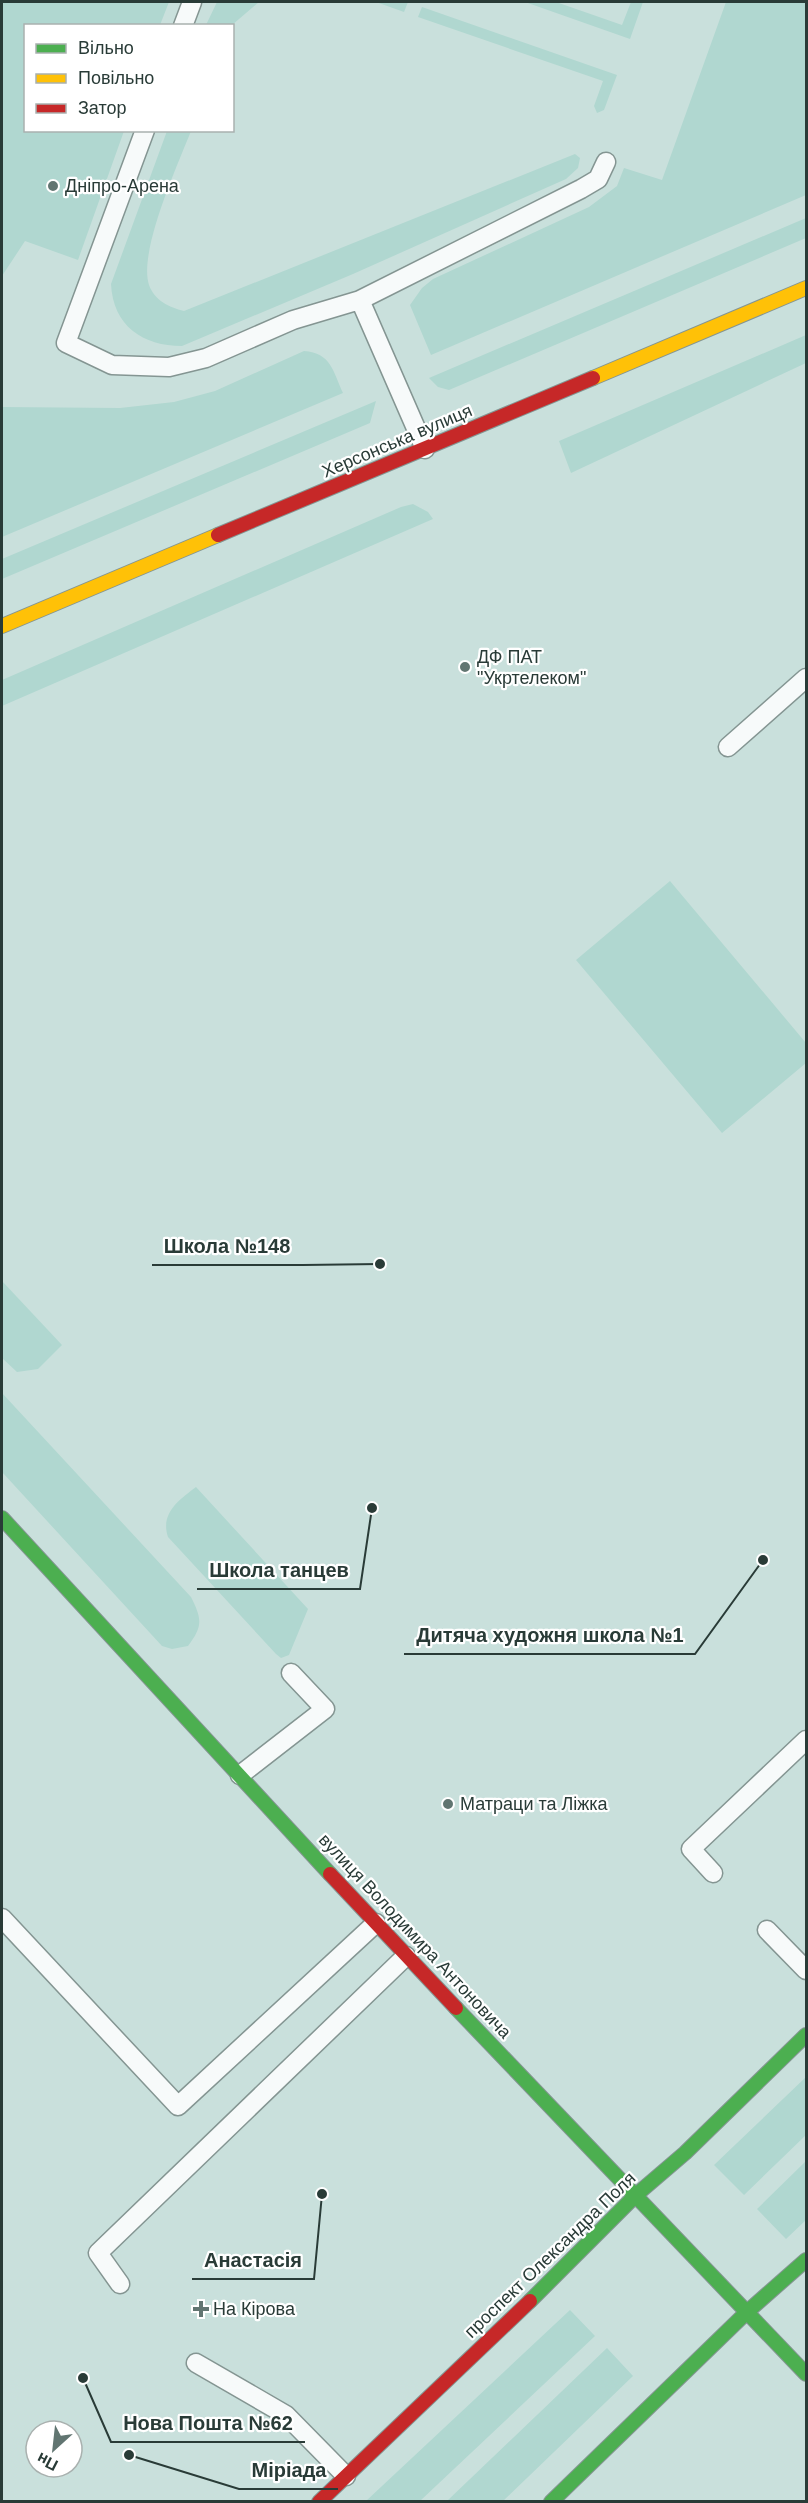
<svg xmlns="http://www.w3.org/2000/svg" width="808" height="2503" font-family="Arial,sans-serif">
	<style>
		.green { fill: #b0d7d0 }
		.lines { fill: none; stroke-linecap: round; stroke-linejoin: round }
		.lane-casing { stroke: #849592; stroke-width: 21 }
		.fast-casing { stroke: #849592; stroke-width: 16 }
		.slow-casing { stroke: #849592; stroke-width: 16 }
		.jam-casing { stroke: #849592; stroke-width: 16 }
		.lane { stroke: #f7fafa; stroke-width: 18 }
		.fast { stroke: #4caf50; stroke-width: 14 }
		.slow { stroke: #ffc107; stroke-width: 14 }
		.jam { stroke: #c62828; stroke-width: 14 }
		.poi-dot { fill: #617571; stroke: #fff; stroke-width: 2 }
		.labels { text-anchor: middle; stroke-width: 4.5; stroke-linejoin: round; paint-order: stroke }
		.poi-label { font-size: 18px; fill: #293b37; stroke: #fff; text-anchor: start }
		.street-label { font-size: 18px; fill: #293b37; stroke: #fff }
		.leader { fill: none; stroke: #293b37; stroke-width: 2 }
		.callout-dot { fill: #293b37; stroke: #fff; stroke-width: 2 }
		.callout-label { font-size: 20px; text-anchor: middle; font-weight: bold; fill: #293b37; stroke: #fff; stroke-width: 4.5; stroke-linejoin: round; paint-order: stroke }
	</style>
	<rect width="100%" height="100%" fill="#c9e0dc"/>
	<path class="green" d="M2 2H169L160 25 26 26V130L124 131 78 260 25 241 2 276Z
		M217 2H259L232 25H206Z
		M376 2H408L404 12Z
		M525 2H556L622 25 631 2H643L630 39Z
		M726 2H806V195L431 355 410 305 422 288 433 279 589 207 617 186 624 168 662 180Z
		M422 7 617 75 604 110 597 113 594 106 603 81 418 17Z
		M167 131H191C178 164 138 252 149 285 155 301 169 307 184 311L575 154 580 158 578 168 566 179 353 274 182 346C143 346 113 326 111 284Z
		M806 218V238L449 390 438 387 429 378Z
		M806 335V363L571 473 559 441Z
		M304 351C331 353 333 371 343 393L2 537V407L120 408 174 402 215 391Z
		M376 401 370 423 2 579V559Z
		M413 504 428 512 433 519 2 706V680L401 507Z
		M670 881 806 1043V1063L722 1133 576 960Z
		M2 1281 62 1345 38 1369 17 1372 2 1358Z
		M2 1393 191 1597C202 1619 203 1626 188 1646L172 1649 162 1646 2 1472Z
		M196 1487 308 1609 289 1655 281 1658 276 1654 168 1537C160 1513 179 1500 196 1487Z
		M806 2077V2135L744 2195 714 2165Z
		M806 2161V2220L786 2239 757 2209Z
		M570 2310 595 2336 420 2501H366Z
		M607 2348 633 2376 503 2501H447Z"/>
	<g class="lines">
		<defs>
			<path id="lane" d="M183 26 192 2
				M145 130 66 343 112 365 169 367 206 358 293 320 360 300
				M425 449 360 300 581 189 598 179 606 162
				M728 747 806 678
				M240 1775 325 1709 291 1673
				M713 1873 691 1849 806 1740
				M2 1918 178 2106 376 1923
				M767 1930 806 1970
				M120 2284 98 2253 406 1956
				M196 2363 286 2415 346 2476"/>
			<path id="fast" d="M2 1518 330 1874
				M456 2008 806 2374
				M530 2301 636 2195 685 2153 806 2035
				M551 2502 747 2312 806 2260"/>
			<path id="slow" d="M593 378 806 288
				M2 626 218 535"/>
			<path id="jam" d="M218 535 593 378
				M330 1874 456 2008
				M319 2502 530 2301"/>
		</defs>
		<use href="#lane" class="lane-casing"/>
		<use href="#fast" class="fast-casing"/>
		<use href="#slow" class="slow-casing"/>
		<use href="#jam" class="jam-casing"/>
		<use href="#lane" class="lane"/>
		<use href="#fast" class="fast"/>
		<use href="#slow" class="slow"/>
		<use href="#jam" class="jam"/>
	</g>
	<g class="poi-dot">
		<circle cx="53" cy="186" r="6"/>
		<circle cx="465" cy="667" r="6"/>
		<circle cx="448" cy="1804" r="6"/>
		<path d="M198 2300h6v6h6v6h-6v6h-6v-6h-6v-6h6z"/>
	</g>
	<g class="labels">
		<g class="poi-label">
			<text x="65" y="192">Дніпро-Арена</text>
			<text x="477" y="663">ДФ ПАТ<tspan x="477" dy="21">"Укртелеком"</tspan></text>
			<text x="460" y="1810">Матраци та Ліжка</text>
			<text x="213" y="2315">На Кірова</text>
		</g>
		<g class="street-label">
			<text transform="translate(397 441) rotate(-23)" y="6">Херсонська вулиця</text>
			<text transform="translate(415 1936) rotate(47)" y="6">вулиця Володимира Антоновича</text>
			<text transform="translate(550 2255) rotate(-44)" y="6">проспект Олександра Поля</text>
		</g>
	</g>
	<path class="leader" d="M380 1264L303 1265H152M372 1508L360 1589H197M763 1560L695 1654H404M322 2194L314 2279H192M83 2378L111 2442H305M129 2455L239 2489H338"/>
	<g class="callout-dot">
		<circle cx="380" cy="1264" r="6"/>
		<circle cx="372" cy="1508" r="6"/>
		<circle cx="763" cy="1560" r="6"/>
		<circle cx="322" cy="2194" r="6"/>
		<circle cx="83" cy="2378" r="6"/>
		<circle cx="129" cy="2455" r="6"/>
	</g>
	<g class="callout-label">
		<text x="227" y="1253">Школа №148</text>
		<text x="279" y="1577">Школа танцев</text>
		<text x="550" y="1642">Дитяча художня школа №1</text>
		<text x="253" y="2267">Анастасія</text>
		<text x="208" y="2430">Нова Пошта №62</text>
		<text x="289" y="2477">Міріада</text>
	</g>
	<rect width="808" height="2503" fill="none" stroke="#293b37" stroke-width="6"/>
	<rect x="24" y="24" width="210" height="108" fill="#ffffff" stroke="#a9b1af" stroke-width="1.5"/>
	<rect x="36" y="44" width="30" height="9" fill="#4caf50" stroke="#a9b1af" stroke-width="1.5"/>
	<text x="78" y="54" font-size="18" fill="#293b37">Вільно</text>
	<rect x="36" y="74" width="30" height="9" fill="#ffc107" stroke="#a9b1af" stroke-width="1.5"/>
	<text x="78" y="84" font-size="18" fill="#293b37">Повільно</text>
	<rect x="36" y="104" width="30" height="9" fill="#c62828" stroke="#a9b1af" stroke-width="1.5"/>
	<text x="78" y="114" font-size="18" fill="#293b37">Затор</text>
	<g transform="translate(54 2449) rotate(207)"><circle r="28" fill="#ffffff" stroke="#a9b1af" stroke-width="1.5"/>
	<path d="M0-4.5L10 22L0 15L-10 22Z" fill="#617571"/>
	<text y="-9" font-size="16" font-weight="bold" text-anchor="middle" fill="#293b37">Пн</text>
	</g>
</svg>
